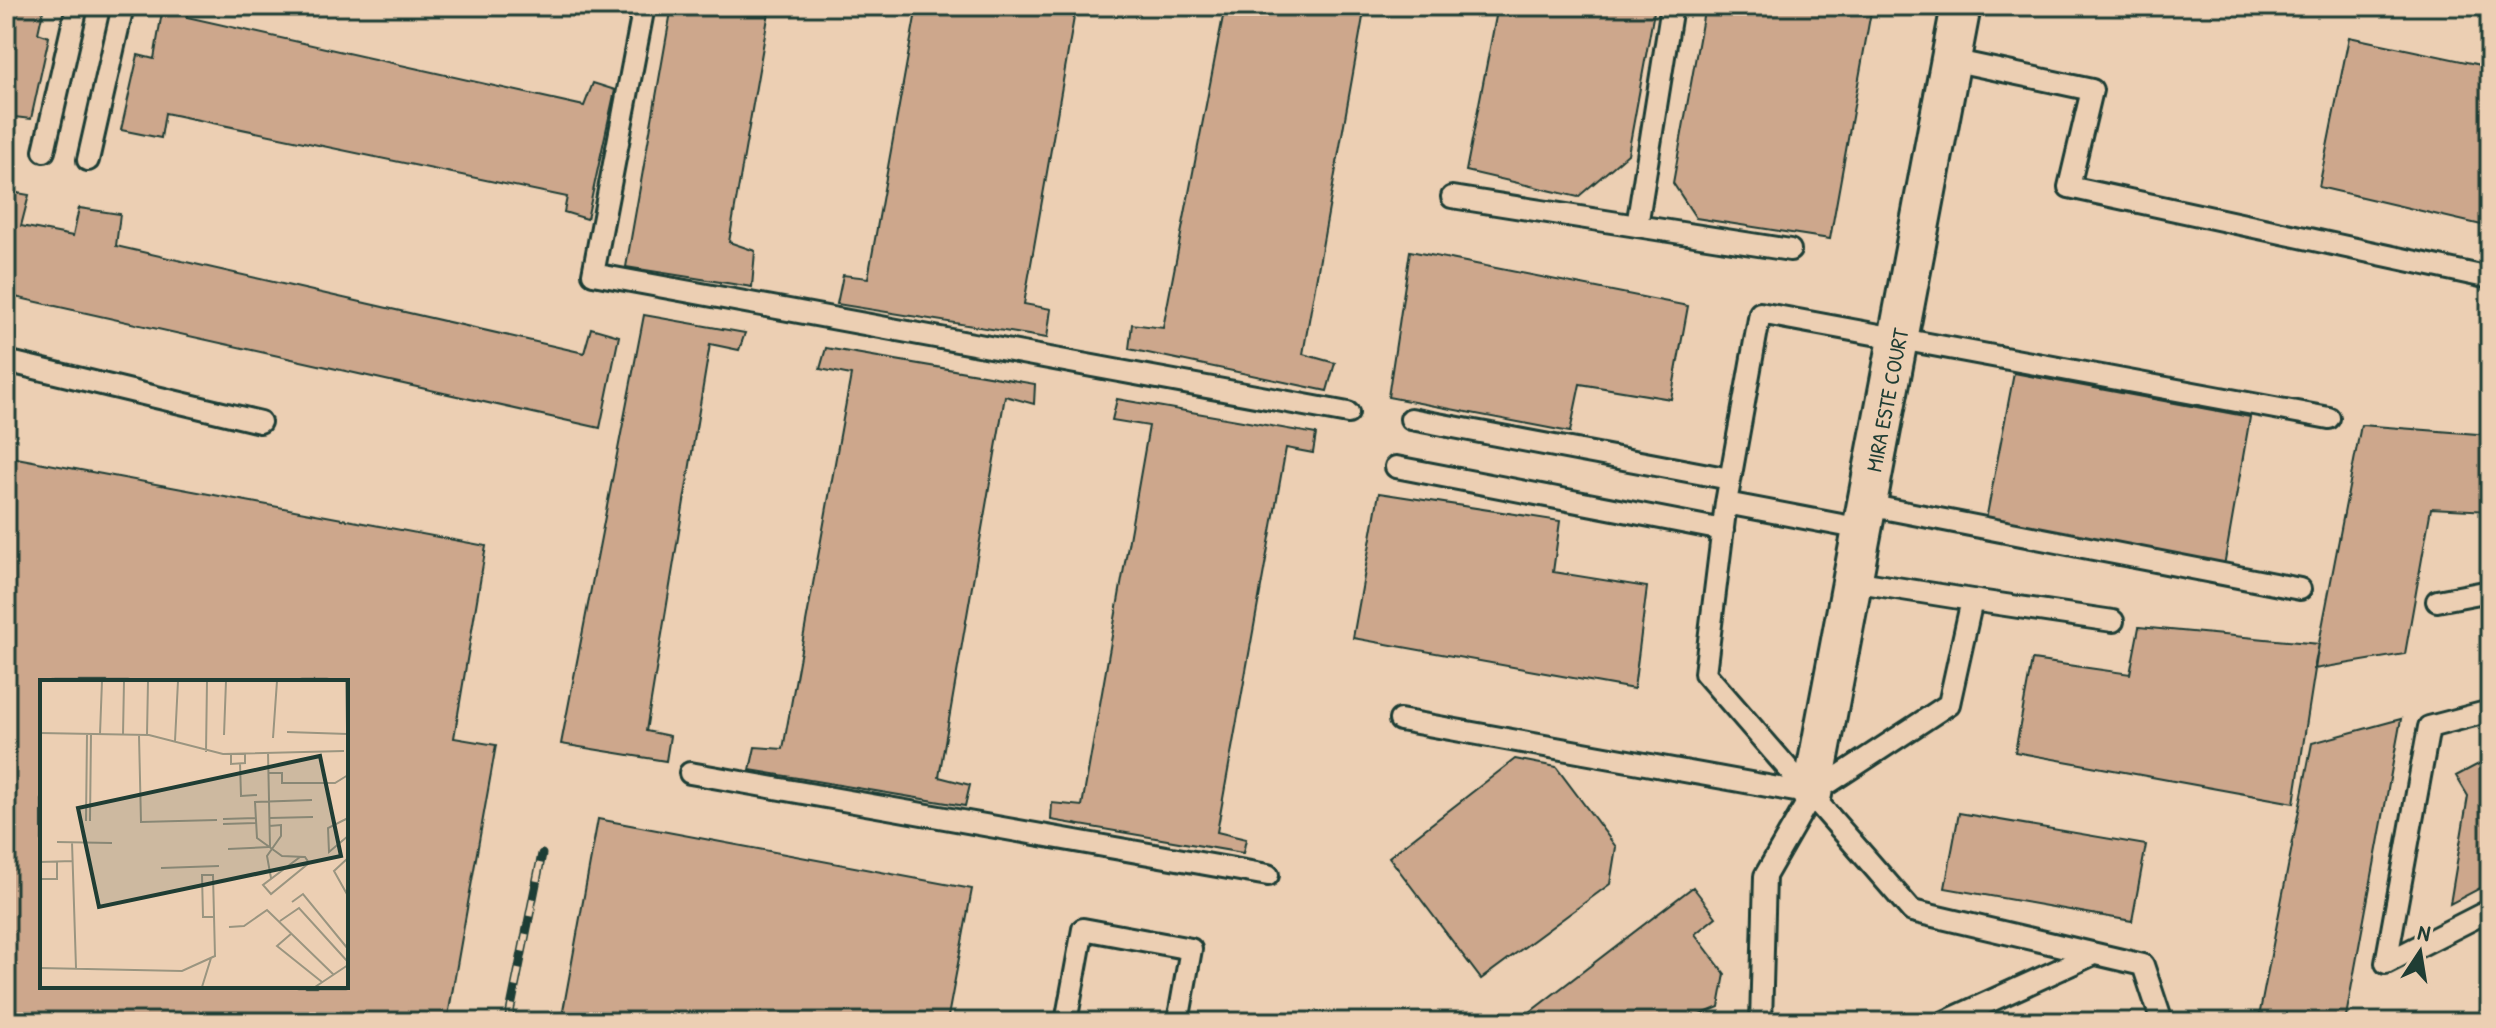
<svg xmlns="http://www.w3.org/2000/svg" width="2496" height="1028" font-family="'Patrick Hand',sans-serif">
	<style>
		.building { fill: #cda78c; stroke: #1f3d34; stroke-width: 2; fill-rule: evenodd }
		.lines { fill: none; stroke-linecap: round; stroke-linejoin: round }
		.service-casing { stroke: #1f3d34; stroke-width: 26 }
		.minor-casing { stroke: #1f3d34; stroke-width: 44 }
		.service { stroke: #eccfb3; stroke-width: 20 }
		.minor { stroke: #eccfb3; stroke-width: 38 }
		.rail-casing { stroke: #1f3d34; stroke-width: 9 }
		.rail { stroke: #eccfb3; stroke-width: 6; stroke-dasharray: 18; stroke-linecap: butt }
		.labels { text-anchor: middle; stroke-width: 6; stroke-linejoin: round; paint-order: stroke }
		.street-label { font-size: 22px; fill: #1f3d34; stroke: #eccfb3 }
		.inset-road { fill: none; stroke: #9a9580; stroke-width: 2 }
		.view { fill: #1f3d34; fill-opacity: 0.15; stroke: #1f3d34; stroke-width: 4 }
		.inset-edge { fill: none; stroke: #1f3d34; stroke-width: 4 }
	</style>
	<rect width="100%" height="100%" fill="#eccfb3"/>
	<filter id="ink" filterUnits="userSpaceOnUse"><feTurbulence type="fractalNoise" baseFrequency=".0125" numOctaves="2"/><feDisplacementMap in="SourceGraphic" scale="16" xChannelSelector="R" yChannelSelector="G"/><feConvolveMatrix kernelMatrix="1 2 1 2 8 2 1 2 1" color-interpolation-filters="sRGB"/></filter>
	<g filter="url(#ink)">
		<path class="building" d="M6 6H44L38 33 49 37 31 119 6 116Z
			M163 6H187V17L584 106 593 83 615 90 587 219 564 212 567 197 165 113 161 138 121 130 138 55 154 59Z
			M672 6H770L729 242 755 251 752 287 626 267Z
			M917 6H1076L1024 304 1051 309 1047 338 837 304 843 275 868 278Z
			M1225 6H1365L1303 354 1335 363 1327 391 1129 349 1132 324 1163 328Z
			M1498 6H1655L1628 154 1578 197 1466 171Z
			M1705 6H1872L1830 239 1696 218 1673 183Z
			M2349 37 2490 67V227L2319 187Z
			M6 191 29 195 21 226 73 236 79 208 120 214 116 246 584 353 591 328 619 336 600 428 6 295Z
			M1410 251 1688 306 1671 399 1580 384 1570 432 1388 397Z
			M644 315 745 333 739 350 710 344 646 731 670 736 666 761 561 744Z
			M826 348 1035 384 1034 404 1005 396 939 777 970 785 965 806 750 770 755 747 783 749 851 375 820 369Z
			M2014 373 2250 417 2224 566 1986 520Z
			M1117 399 1316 434 1313 453 1286 448 1217 832 1246 839 1243 853 1051 820 1052 803 1082 806 1149 426 1112 420Z
			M2361 425 2490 435V511L2431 508 2405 654 2314 669Z
			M6 456 486 546 454 738 496 745 447 1022H6ZM42 682H346V986H42Z
			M1379 493 1560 521 1553 572 1647 587 1634 689 1353 638Z
			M2139 627 2319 644 2294 803 2015 752 2032 660 2130 674Z
			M2401 719 2345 1022H2258L2312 743Z
			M2490 758V883L2450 904 2468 796 2456 776Z
			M1515 759 1556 767 1616 847 1610 884 1481 979 1389 857Z
			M1959 813 2146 845 2132 921 1945 888Z
			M598 819 972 889 947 1022H561Z
			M1693 887 1716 917 1695 934 1725 974 1719 1007 1683 1022H1517Z"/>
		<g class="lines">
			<defs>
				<path id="service" d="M644 6 593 274 1348 413
					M1672 6 1637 226 1790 250
					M1951 60 2092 90 2069 187 2490 278
					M44 151 77 6
					M88 160 123 6
					M1452 197 1637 226
					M6 361 260 422
					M1411 419 1730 479
					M1396 467 1723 530
					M1726 503 1862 529
					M1867 505 2300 589
					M1972 600 2113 621
					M2437 601 2490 591
					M2490 711 2429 727 2386 963 2490 910
					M1400 720 1812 794
					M690 773 1268 875
					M1066 1022 1083 929 1191 949 1178 1022
					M1761 1022 1765 876 1812 794 1949 704 1972 600 1852 581
					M1944 1022 2094 954
					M2162 1022 2143 965 1912 911 1705 673 1726 503 1760 313 2329 418"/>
				<path id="minor" d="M1812 794 1961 6"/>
			</defs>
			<use href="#service" class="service-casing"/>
			<use href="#minor" class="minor-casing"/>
			<use href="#service" class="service"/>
			<use href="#minor" class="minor"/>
			<defs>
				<path id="rail" d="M508 1022 542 854"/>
			</defs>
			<use href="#rail" class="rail-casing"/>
			<use href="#rail" class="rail"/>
		</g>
	</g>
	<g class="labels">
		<g class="street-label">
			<text transform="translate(1887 400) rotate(-79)" y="8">MIRA ESTE COURT</text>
		</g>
	</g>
	<g transform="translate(40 680)">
		<rect width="308" height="308" fill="#eccfb3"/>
		<path class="inset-road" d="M306 1 308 95M247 52 308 54M0 53 109 55 183 74 304 71M60 54 62 1M83 55 84 1M99 55 101 142 177 140M107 55 108 1M184 55 186 1M233 58 237 1M135 61 138 1M166 72 167 1M228 72 230 167M191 73V84L205 83V73M200 83 201 116 217 115M228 93H242V103H295L308 95M229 138 273 137M308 138 288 148 289 172 308 156M183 139 216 138M46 141 47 54M50 141 51 54M183 144 216 143M229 146 241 145V156L227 176 231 198M17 162 72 163M32 162 36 288M188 169 229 167M260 177 223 205 231 214 269 183 265 177 242 176 217 158 215 122 272 120M308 178 294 191 308 216M0 182 33 181M121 188 179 186M0 199H17V182M252 222 263 214 308 269M240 241 259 228 308 282M189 247 204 246 227 230 294 295M252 253 237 266 282 302M0 288 142 291 175 276 173 195H162L163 237H174M162 307 171 278M177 307H265M275 307 308 285"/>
		<path class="view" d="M280 76 301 176 59 227 38 128Z"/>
		<rect width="308" height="308" class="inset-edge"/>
	</g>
	<rect width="2496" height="1028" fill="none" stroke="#eccfb3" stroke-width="32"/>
	<rect x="16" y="16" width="2464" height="996" fill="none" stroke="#1f3d34" stroke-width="3" filter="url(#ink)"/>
	<g transform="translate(2420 952) rotate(12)" stroke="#eccfb3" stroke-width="6" paint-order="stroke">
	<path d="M0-6L14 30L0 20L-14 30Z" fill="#1f3d34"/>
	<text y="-12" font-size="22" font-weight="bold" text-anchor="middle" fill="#1f3d34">N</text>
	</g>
</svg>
